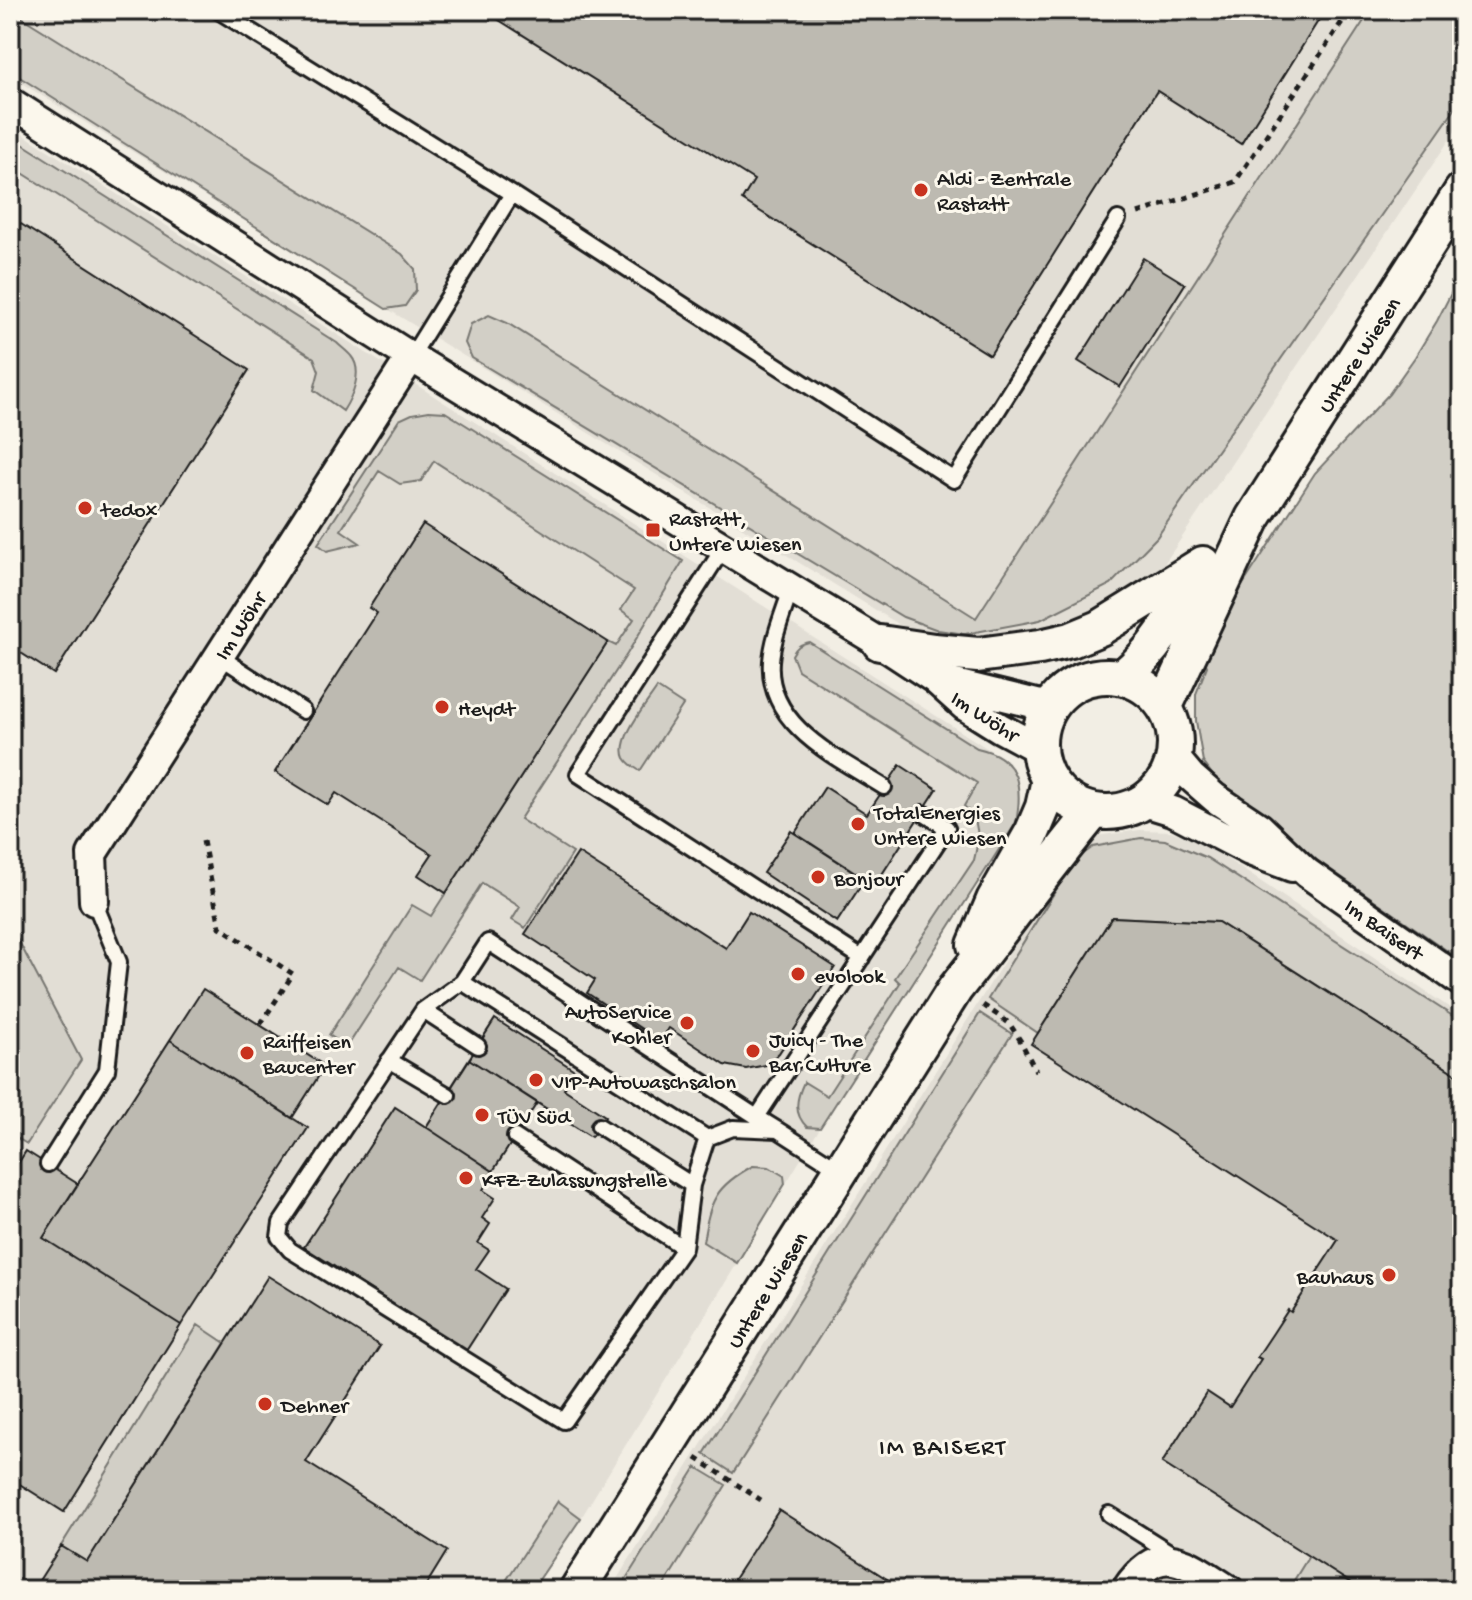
<svg xmlns="http://www.w3.org/2000/svg" width="1472" height="1600" font-family="'Gochi Hand',sans-serif">
	<style>
		.built { fill: #e2ded5 }
		.green { fill: #d2cfc6; stroke: #777671; stroke-width: 2 }
		.building { fill: #bdbab1; stroke: #1c1c1c; stroke-width: 2 }
		.lines { fill: none; stroke-linecap: round; stroke-linejoin: round }
		.service-casing { stroke: #1c1c1c; stroke-width: 20 }
		.minor-casing { stroke: #1c1c1c; stroke-width: 34 }
		.tertiary-casing { stroke: #1c1c1c; stroke-width: 40 }
		.path { stroke: #1c1c1c; stroke-width: 5; stroke-dasharray: 6 6; stroke-linecap: butt }
		.service { stroke: #fbf7ec; stroke-width: 14 }
		.minor { stroke: #fbf7ec; stroke-width: 28 }
		.tertiary { stroke: #fbf7ec; stroke-width: 34 }
		.poi-dot { fill: #c8321e; stroke: #fbf7ec; stroke-width: 3 }
		.labels { text-anchor: middle; stroke-width: 6; stroke-linejoin: round; paint-order: stroke }
		.poi-label { font-size: 22px; fill: #1c1c1c; stroke: #fbf7ec; text-anchor: start }
		.street-label { font-size: 22px; fill: #1c1c1c; stroke: #fbf7ec }
		.neighbourhood-label { font-size: 24px; letter-spacing: 2px; fill: #1c1c1c; stroke: #fbf7ec }
	</style>
	<rect width="100%" height="100%" fill="#f2eee4"/>
	<filter id="ink" filterUnits="userSpaceOnUse"><feTurbulence type="fractalNoise" baseFrequency=".0125" numOctaves="2"/><feDisplacementMap in="SourceGraphic" scale="16" xChannelSelector="R" yChannelSelector="G"/><feConvolveMatrix kernelMatrix="1 2 1 2 8 2 1 2 1" color-interpolation-filters="sRGB"/></filter>
	<g filter="url(#ink)">
		<path class="built" d="M10 10H1462V121L1158 573 1066 631 950 644 900 625 10 76Z
			M10 126 1007 761 1016 779 1020 801 1016 823 820 1128 581 1518 558 1501 500 1590H10V1134L27 1144 10 941Z
			M1140 830 1171 831 1206 845 1462 1016V1590H610L1074 850 1096 836Z"/>
		<path class="green" d="M10 10 402 254 415 269 416 290 405 306 386 309 10 71Z
			M1371 10H1462V99L1157 537 1111 584 1040 620 965 634 938 630 903 617 472 358 465 343 471 324 489 315 507 323 976 618Z
			M10 136 337 343C341 347 347 351 351 356 364 371 352 397 343 411L314 390 319 371 314 358 10 165Z
			M1462 272V961L1232 801 1203 762 1196 721V694L1207 666 1200 651 1315 473 1389 394 1415 357 1437 321Z
			M429 411 445 412 458 420 683 561 627 654 520 819 573 853 525 928 512 920 520 907 482 883 420 980 399 967 347 1047 329 1035 412 905 431 916 608 642 616 646 634 619 621 610 634 590 434 461 421 481 400 484 379 471 341 530 360 543 327 551 318 544 399 420 412 414Z
			M809 642 977 748C1019 757 1023 785 1016 823L820 1128 807 1127C793 1113 796 1099 804 1082L827 1096 900 983 895 978 974 860C979 840 981 820 964 806L977 783 798 670 792 655C796 647 800 644 809 642Z
			M657 688 683 705 640 771C635 768 628 763 625 758 616 739 647 704 657 688Z
			M1141 838 1165 840 1207 858 1462 1022V1078L1218 922 1112 917 1038 1033 988 999 1074 861 1093 847Z
			M15 934 81 1060 27 1144 10 1134V941Z
			M980 1013 1012 1034 733 1473 704 1454Z
			M753 1166 769 1167 784 1176 785 1184 737 1263 703 1242C710 1201 715 1186 753 1166Z
			M198 1325 225 1343 87 1562 61 1546Z
			M696 1467 726 1485 661 1590H619Z
			M558 1501 581 1518 532 1590H500Z
			M1309 1556 1362 1590H1288Z"/>
		<path class="building" d="M483 10H1325L1241 144 1157 91 990 355 742 200 754 180Z
			M10 217 249 370 54 674 10 646Z
			M1143 258 1185 284 1120 387 1078 361Z
			M423 524 608 642 446 893 418 875 432 854 336 793 328 805 275 772 377 613 369 608Z
			M900 765 937 789 875 885 795 833 825 787 867 814Z
			M791 831 865 879 837 922 763 873Z
			M578 853 726 948 749 912 835 967 779 1053 766 1065 746 1069 725 1065 669 1028 660 1041 587 993 595 980 525 934Z
			M1112 917 1218 922 1462 1078V1590H1362L1162 1463 1207 1392 1230 1407 1261 1359 1257 1357 1273 1333 1288 1310 1291 1312 1338 1240 1031 1044Z
			M203 989 325 1066 292 1118 170 1040Z
			M495 1019 576 1071 564 1089 605 1116 591 1137 537 1103 493 1171 483 1190 495 1198 482 1218 490 1224 478 1243 489 1250 476 1269 506 1289 466 1351 304 1247 395 1107 426 1127Z
			M495 1019 576 1071 564 1089 605 1116 591 1137 469 1059Z
			M170 1040 308 1128 181 1325 43 1238Z
			M469 1059 537 1103 493 1171 426 1127Z
			M26 1151 78 1184 43 1238 181 1325 64 1512 10 1478V1176Z
			M268 1276 380 1346 306 1462 447 1551 423 1590H33L61 1546 87 1562Z
			M779 1510 904 1590H727Z"/>
		<g class="lines">
			<defs>
				<path id="service" d="M217 10 512 194 411 357
					M512 194 954 480 1118 219
					M724 547 578 774 862 958
					M791 589C784 612 773 636 771 661 766 726 838 758 884 787
					M219 656 303 711
					M462 982 423 1010 281 1223 279 1237 290 1250 564 1421 684 1248 692 1185 707 1138 733 1128 778 1130 757 1117 947 828 923 813
					M423 1010 478 1046
					M389 1060 448 1095
					M599 1126 692 1185
					M778 1130 840 1170
					M515 1137 684 1248
					M707 1138 462 982 488 942 757 1117
					M48 1164 107 1070 119 962 94 901
					M1109 1514 1174 1555"/>
				<path id="minor" d="M10 102 411 357 880 643 935 679 965 706 1000 728 1039 749
					M939 680 1049 707
					M1175 758 1191 777 1215 798 1260 828 1307 873 1462 982
					M1144 802 1173 811 1250 851 1292 867
					M94 901 92 854 411 357
					M1126 1590C1161 1537 1187 1564 1229 1590"/>
				<path id="tertiary" d="M880 643 934 651 978 655 1040 647 1071 640 1100 628 1203 564
					M1039 744a68 68 0 1 1 136 0a68 68 0 1 1-136 0Z
					M1123 677C1161 645 1177 610 1201 568
					M1165 706 1253 518 1462 191
					M975 945 994 900 1032 833 1043 807 1049 780
					M577 1590 955 989C1002 930 1046 869 1094 811"/>
			</defs>
			<use href="#service" class="service-casing"/>
			<use href="#minor" class="minor-casing"/>
			<use href="#tertiary" class="tertiary-casing"/>
			<path class="path" d="M1138 213 1235 182 1350 10
				M203 841 220 927 293 974 260 1025
				M983 1005 1009 1023 1020 1040 1036 1071
				M696 1458 761 1500"/>
			<use href="#service" class="service"/>
			<use href="#minor" class="minor"/>
			<use href="#tertiary" class="tertiary"/>
		</g>
	</g>
	<g class="poi-dot">
		<circle cx="921" cy="190" r="8"/>
		<circle cx="85" cy="508" r="8"/>
		<rect x="645" y="522" width="16" height="16" rx="4"/>
		<circle cx="442" cy="707" r="8"/>
		<circle cx="858" cy="824" r="8"/>
		<circle cx="818" cy="877" r="8"/>
		<circle cx="798" cy="974" r="8"/>
		<circle cx="687" cy="1023" r="8"/>
		<circle cx="753" cy="1051" r="8"/>
		<circle cx="247" cy="1053" r="8"/>
		<circle cx="536" cy="1080" r="8"/>
		<circle cx="482" cy="1115" r="8"/>
		<circle cx="466" cy="1178" r="8"/>
		<circle cx="1389" cy="1275" r="8"/>
		<circle cx="265" cy="1404" r="8"/>
	</g>
	<g class="labels">
		<g class="poi-label">
			<text x="937" y="185">Aldi - Zentrale<tspan x="937" dy="25">Rastatt</tspan></text>
			<text x="101" y="516">tedox</text>
			<text x="669" y="525">Rastatt,<tspan x="669" dy="25">Untere Wiesen</tspan></text>
			<text x="458" y="715">Heydt</text>
			<text x="874" y="819">TotalEnergies<tspan x="874" dy="25">Untere Wiesen</tspan></text>
			<text x="834" y="885">Bonjour</text>
			<text x="814" y="982">evolook</text>
			<text x="671" y="1018" text-anchor="end">AutoService<tspan x="671" dy="25">Kohler</tspan></text>
			<text x="769" y="1046">Juicy - The<tspan x="769" dy="25">Bar Culture</tspan></text>
			<text x="263" y="1048">Raiffeisen<tspan x="263" dy="25">Baucenter</tspan></text>
			<text x="552" y="1088">VIP-Autowaschsalon</text>
			<text x="498" y="1123">TÜV Süd</text>
			<text x="482" y="1186">KFZ-Zulassungstelle</text>
			<text x="1373" y="1283" text-anchor="end">Bauhaus</text>
			<text x="281" y="1412">Dehner</text>
		</g>
		<g class="street-label">
			<text transform="translate(1358 354) rotate(-57)" y="8">Untere Wiesen</text>
			<text transform="translate(239 625) rotate(-57)" y="8">Im Wöhr</text>
			<text transform="translate(986 715) rotate(33)" y="8">Im Wöhr</text>
			<text transform="translate(1385 928) rotate(35)" y="8">Im Baisert</text>
			<text transform="translate(766 1289) rotate(-58)" y="8">Untere Wiesen</text>
		</g>
		<g class="neighbourhood-label">
			<text x="943" y="1454">IM BAISERT</text>
		</g>
	</g>
	<rect width="1472" height="1600" fill="none" stroke="#fbf7ec" stroke-width="40"/>
	<rect x="20" y="20" width="1432" height="1560" fill="none" stroke="#1c1c1c" stroke-width="3" filter="url(#ink)"/>
</svg>
